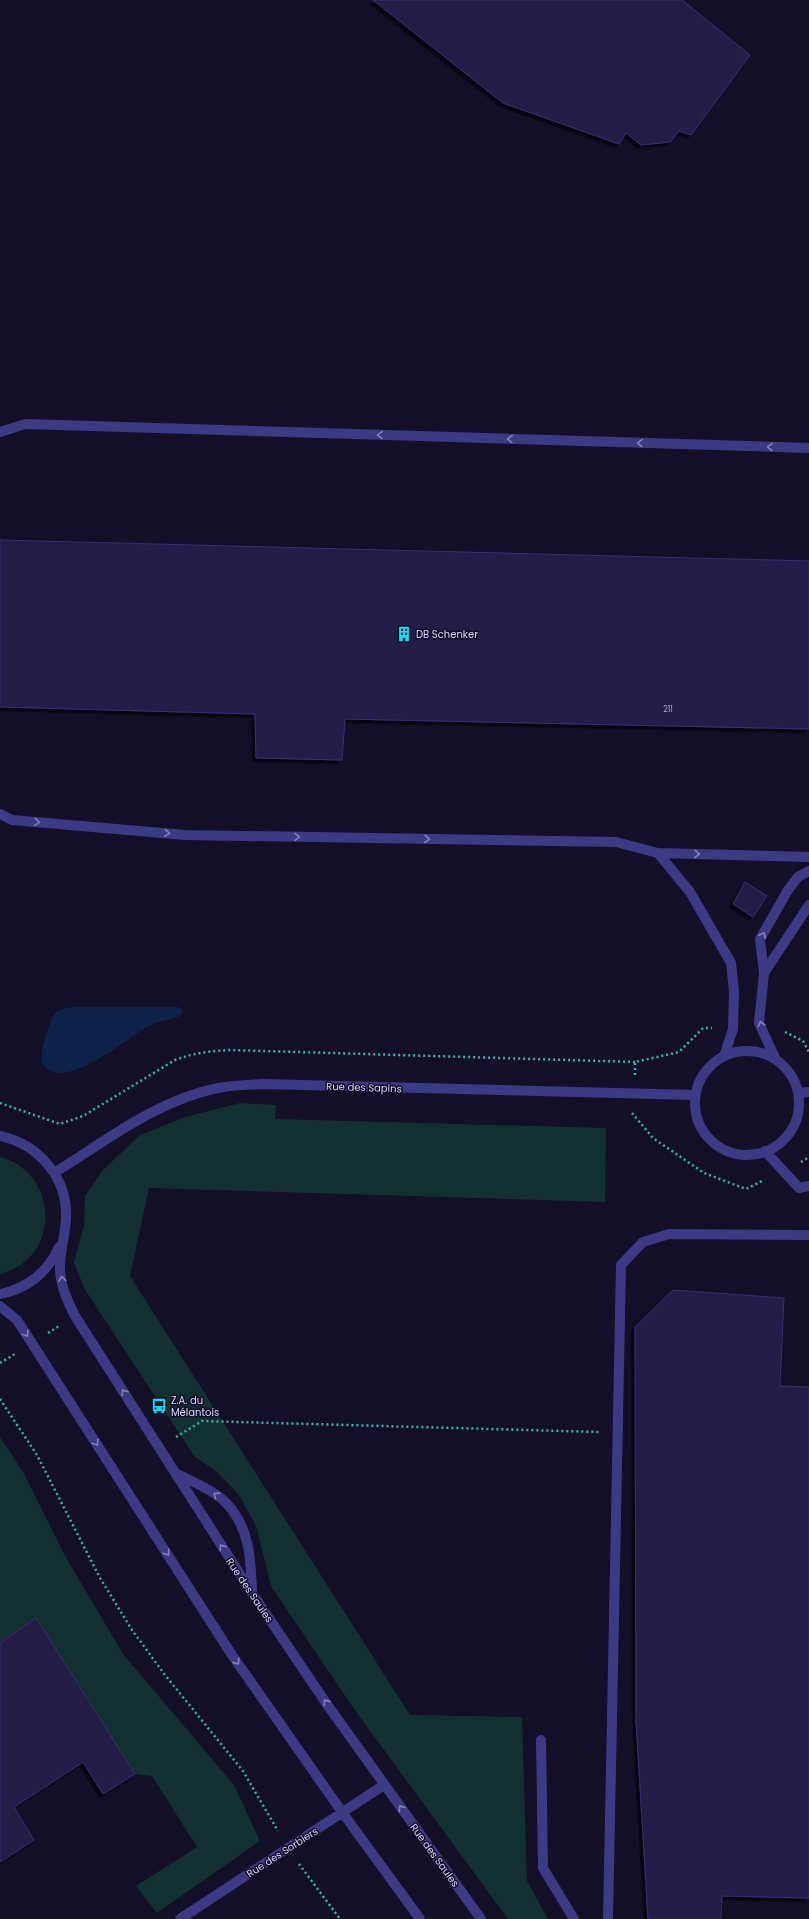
<svg xmlns="http://www.w3.org/2000/svg" width="809" height="1919" font-family="Poppins,sans-serif">
	<style>
		.green { fill: #12302f }
		.water { fill: #0c2248 }
		.building { fill: #241b47; stroke: #3b2d73; filter: url(#shadow) }
		.lines { fill: none; stroke-linecap: round; stroke-linejoin: round }
		.path { stroke: #2fb8b0; stroke-width: 2.5; stroke-dasharray: 2 3; stroke-linecap: butt }
		.minor { stroke: #3d3a85; stroke-width: 10 }
		.oneway { stroke: #837fbc }
		.labels { text-anchor: middle; stroke-width: 3; stroke-linejoin: round; paint-order: stroke }
		.number-label { font-size: 8px; fill: #aca6d1 }
		.poi-label { font-size: 10px; fill: #d9d4ff; stroke: #130f26; text-anchor: start }
		.street-label { font-size: 10px; fill: #d9d4ff; stroke: #130f26 }
	</style>
	<defs>
		<filter id="shadow"><feDropShadow dx="-3.5" dy="3.5" stdDeviation="0" flood-color="#0009"/></filter>
	</defs>
	<rect width="100%" height="100%" fill="#130f26"/>
	<path class="green" d="M240 1103 276 1105 275 1119 606 1128 605 1202 149 1188 130 1276 410 1715 522 1717 527 1881 548 1919H508L354 1709 271 1586 256 1526 239 1495 217 1472 194 1456 84 1288 74 1262 84 1226 85 1196 102 1171 140 1135 185 1117Z
		M0 1157C60 1173 61 1259 0 1274Z
		M0 1437 23 1472 64 1554 123 1654 234 1785 260 1841 157 1913 136 1886 197 1847 152 1776 135 1774 36 1619 0 1642Z"/>
	<path class="water" d="M73 1007H177L183 1009 182 1014 178 1017C169 1020 157 1021 149 1026 129 1036 62 1095 43 1064 38 1057 49 1022 54 1015 58 1009 66 1008 73 1007Z"/>
	<path class="building" d="M373 0H682L750 55 691 135 679 131 670 142 641 145 626 133 619 144 503 103Z
		M0 540 809 561V729L345 719 342 760 256 758 255 714 0 707Z
		M745 882 767 896 753 917 733 904Z
		M673 1290 784 1298 780 1386 809 1387V1898L722 1896 721 1919H648L636 1720 635 1327Z
		M36 1618 135 1774 103 1794 83 1762 14 1807 34 1840 0 1862V1643Z"/>
	<g class="lines">
		<path class="path" d="M785 1032 803 1041 809 1052
			M635 1075V1062L679 1052 703 1028H712
			M0 1103 60 1124 83 1116 175 1060C193 1053 211 1051 230 1050L635 1062
			M632 1113 653 1138 704 1173 746 1189 764 1180
			M801 1162 809 1157
			M48 1333 59 1326
			M0 1363 15 1354
			M0 1399 37 1455 100 1578 132 1630 165 1675 243 1771 278 1831
			M176 1437 202 1421 599 1432
			M299 1864 340 1919"/>
		<path class="minor" d="M0 432 25 424 809 448
			M0 814 12 820 185 835 616 842 658 853 690 892 731 963 734 991 733 1029 724 1056
			M658 853 809 857
			M764 973 760 939 788 890 798 877 809 871
			M695 1103a52 52 0 1 1 104 0a52 52 0 1 1-104 0Z
			M776 1060 759 1023 764 973 809 905
			M798 1093 809 1092
			M0 1136C38 1144 67 1177 66 1216 66 1237 57 1257 61 1279 63 1292 69 1304 75 1316L252 1593 326 1703 481 1919
			M765 1151 799 1188 809 1186
			M54 1173C106 1141 157 1100 218 1088 233 1085 248 1085 263 1084L695 1095
			M0 1294C27 1289 48 1272 59 1247
			M0 1306 17 1320 232 1655 342 1812 420 1919
			M175 1473C190 1481 210 1488 223 1500 250 1525 251 1559 252 1593
			M541 1740 543 1868 574 1919
			M180 1919 384 1785
			M608 1919 621 1265 643 1242 669 1234 809 1235"/>
	</g>
	<defs><path id="oneway-chevron" d="M-2-3.5L2.5 0L-2 3.5" fill="none" stroke-width="1.6" stroke-linecap="round" stroke-linejoin="round"/></defs>
	<g class="oneway">
		<use href="#oneway-chevron" transform="translate(380 435) rotate(-178)"/>
		<use href="#oneway-chevron" transform="translate(510 439) rotate(-178)"/>
		<use href="#oneway-chevron" transform="translate(640 443) rotate(-178)"/>
		<use href="#oneway-chevron" transform="translate(770 447) rotate(-178)"/>
		<use href="#oneway-chevron" transform="translate(37 822) rotate(5)"/>
		<use href="#oneway-chevron" transform="translate(167 833) rotate(5)"/>
		<use href="#oneway-chevron" transform="translate(297 837) rotate(1)"/>
		<use href="#oneway-chevron" transform="translate(427 839) rotate(1)"/>
		<use href="#oneway-chevron" transform="translate(697 854) rotate(1)"/>
		<use href="#oneway-chevron" transform="translate(763 935) rotate(-65)"/>
		<use href="#oneway-chevron" transform="translate(761 1024) rotate(-104)"/>
		<use href="#oneway-chevron" transform="translate(62 1279) rotate(-98)"/>
		<use href="#oneway-chevron" transform="translate(26 1334) rotate(57)"/>
		<use href="#oneway-chevron" transform="translate(124 1392) rotate(-122)"/>
		<use href="#oneway-chevron" transform="translate(96 1443) rotate(57)"/>
		<use href="#oneway-chevron" transform="translate(216 1495) rotate(-147)"/>
		<use href="#oneway-chevron" transform="translate(222 1547) rotate(-122)"/>
		<use href="#oneway-chevron" transform="translate(167 1553) rotate(57)"/>
		<use href="#oneway-chevron" transform="translate(237 1662) rotate(55)"/>
		<use href="#oneway-chevron" transform="translate(326 1702) rotate(-125)"/>
		<use href="#oneway-chevron" transform="translate(401 1808) rotate(-126)"/>
	</g>
	<defs>
		<symbol id="building-bare" viewBox="-9 -9 18 18"><path d="M-4-6H4V6H1V3H-1V6H-4ZM-2.5-4.3h1.7v1.8h-1.7ZM.8-4.3h1.7v1.8H.8ZM-2.5-1h1.7V.8h-1.7ZM.8-1h1.7V.8H.8Z" fill="#00e5ff" stroke="#130f26" stroke-width="2.5" paint-order="stroke"/></symbol>
		<symbol id="bus-bare" viewBox="-9 -9 18 18"><path d="M-5-6H5V4H4V6H2V4H-2V6H-4V4H-5ZM-3.5-4V0h7V-4ZM-3.5 1.2v1.5H-2V1.2ZM2 1.2v1.5H3.5V1.2Z" fill="#00e5ff" stroke="#130f26" stroke-width="2.5" paint-order="stroke"/></symbol>
	</defs>
	<g fill-rule="evenodd">
		<use href="#building-bare" x="393" y="623" width="22" height="22"/>
		<use href="#bus-bare" x="148" y="1395" width="22" height="22"/>
	</g>
	<g class="labels">
		<g class="number-label">
			<text x="668" y="712">211</text>
		</g>
		<g class="poi-label">
			<text x="416" y="638">DB Schenker</text>
			<text x="171" y="1404">Z.A. du<tspan x="171" dy="12">Mélantois</tspan></text>
		</g>
		<g class="street-label">
			<text transform="translate(364 1087) rotate(2)" y="4">Rue des Sapins</text>
			<text transform="translate(250 1590) rotate(56)" y="4">Rue des Saules</text>
			<text transform="translate(282 1852) rotate(-33)" y="4">Rue des Sorbiers</text>
			<text transform="translate(435 1855) rotate(54)" y="4">Rue des Saules</text>
		</g>
	</g>
</svg>
